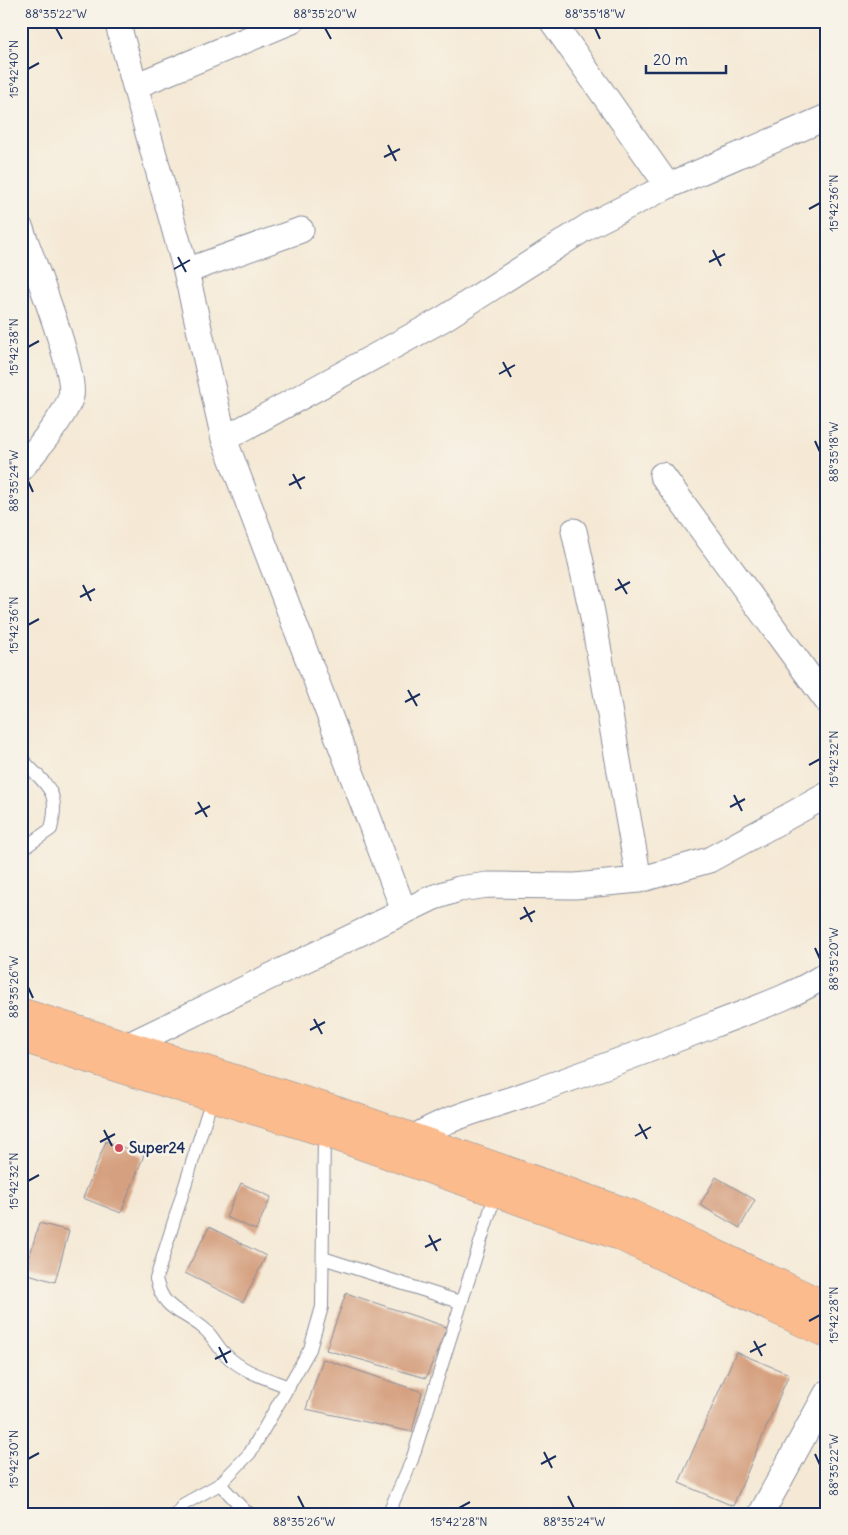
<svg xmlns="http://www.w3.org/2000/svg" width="848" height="1535" font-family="Delius,sans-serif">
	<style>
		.building { fill: #d5a080 }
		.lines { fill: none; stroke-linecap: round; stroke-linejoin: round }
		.service-casing { stroke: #888c9a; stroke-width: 14 }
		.minor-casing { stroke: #888c9a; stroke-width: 27 }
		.primary-casing { stroke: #888c9a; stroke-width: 29 }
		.service { stroke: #fff; stroke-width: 12 }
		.minor { stroke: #fff; stroke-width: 25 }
		.primary { stroke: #fbbb8c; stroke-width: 28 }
		.ticks { fill: none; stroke: #1b2f5e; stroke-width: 2 }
		.poi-dot { fill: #d1495b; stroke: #f7f3e8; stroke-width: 2 }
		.labels { text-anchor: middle; stroke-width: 5; stroke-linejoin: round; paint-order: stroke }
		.poi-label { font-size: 15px; font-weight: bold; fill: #1b2f5e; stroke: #f7f3e8; text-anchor: start }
		.neatline { fill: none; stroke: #1b2f5e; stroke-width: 2 }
		.ticks-label { font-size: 12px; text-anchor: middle; fill: #1b2f5e }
	</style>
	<rect width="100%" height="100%" fill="#f7f3e8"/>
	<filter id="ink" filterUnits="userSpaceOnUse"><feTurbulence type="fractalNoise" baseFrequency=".02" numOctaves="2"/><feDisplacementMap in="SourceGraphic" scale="10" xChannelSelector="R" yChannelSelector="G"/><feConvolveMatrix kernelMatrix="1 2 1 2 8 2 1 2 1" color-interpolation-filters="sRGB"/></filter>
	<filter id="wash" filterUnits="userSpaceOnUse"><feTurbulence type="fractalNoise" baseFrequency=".0096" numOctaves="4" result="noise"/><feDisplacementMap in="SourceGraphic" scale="20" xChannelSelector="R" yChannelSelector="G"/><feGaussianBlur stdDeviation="1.12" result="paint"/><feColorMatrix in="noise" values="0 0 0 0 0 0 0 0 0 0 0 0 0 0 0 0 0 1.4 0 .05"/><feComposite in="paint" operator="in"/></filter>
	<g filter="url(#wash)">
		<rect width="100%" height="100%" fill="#f5e9d5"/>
		<g id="blocks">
			<path class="building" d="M106 1141 144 1155 121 1213 83 1198Z
				M716 1177 755 1200 740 1228 700 1205Z
				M241 1183 271 1197 256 1230 226 1217Z
				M39 1223 69 1231 55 1282 25 1273Z
				M209 1227 266 1256 243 1302 185 1273Z
				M346 1293 447 1327 426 1378 326 1350Z
				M736 1352 789 1374 733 1506 679 1483Z
				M323 1359 422 1392 412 1432 306 1409Z"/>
		</g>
	</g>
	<g filter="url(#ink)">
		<use href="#blocks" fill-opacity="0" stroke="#888c9a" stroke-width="1"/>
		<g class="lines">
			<defs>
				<path id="service" d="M21 758C46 786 61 789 51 829L21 850
					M213 1095 156 1279C164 1311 179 1309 202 1327 212 1334 216 1345 224 1353 242 1372 266 1378 289 1387
					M323 1258 460 1302
					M220 1484 245 1511 251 1514
					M176 1514 184 1504 220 1484 250 1453 310 1349 322 1307 324 1131
					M388 1514 412 1460 497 1189"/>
				<path id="minor" d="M117 21 135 86 292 21
					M552 21 668 186
					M135 86 186 271
					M21 229C32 259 77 372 71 396 66 416 34 452 21 469
					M301 230 186 271 224 439 404 911
					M224 439 443 319 590 225 668 186 827 117
					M662 475 827 701
					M574 531 592 612 639 880
					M117 1054 129 1045 432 898 459 889 488 885 575 886 639 880 709 860 827 795
					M403 1146C430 1122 486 1108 521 1096 585 1074 649 1050 713 1025 751 1010 793 997 827 974
					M761 1514 827 1393"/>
				<path id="primary" d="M21 1012 335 1110 632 1214 827 1306
					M21 1038 323 1132 619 1236 827 1334"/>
			</defs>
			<use href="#service" class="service-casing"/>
			<use href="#minor" class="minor-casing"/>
			<use href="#primary" class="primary-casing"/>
			<use href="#service" class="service"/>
			<use href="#minor" class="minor"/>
			<use href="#primary" class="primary"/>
		</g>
	</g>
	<path class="ticks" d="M56 28 62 39M325 28 331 39M595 28 600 39M28 69 39 63M388 145 396 161M384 157 400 149M809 209 820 203M713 250 721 266M178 257 186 272M709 262 725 254M174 269 190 260M28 347 39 341M503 362 511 377M499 374 515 365M815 441 820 452M293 474 301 489M28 481 33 492M289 485 305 477M618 579 627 594M83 585 91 601M615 590 630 582M80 597 95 589M28 625 39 619M408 690 417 706M405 702 420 694M809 765 820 759M734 795 742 811M198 802 207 817M730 807 745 799M195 814 210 806M524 907 532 922M520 919 535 911M815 948 820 959M28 987 33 998M314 1019 322 1034M310 1030 325 1022M639 1124 647 1139M104 1130 112 1146M635 1136 651 1127M100 1142 115 1134M28 1181 39 1175M429 1235 437 1251M425 1247 441 1239M809 1321 820 1315M754 1341 762 1356M219 1347 227 1363M750 1352 766 1344M215 1359 231 1351M544 1452 552 1468M815 1454 820 1465M28 1459 39 1453M541 1464 556 1456M298 1496 304 1508M568 1496 574 1508M459 1508 470 1502"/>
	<circle class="poi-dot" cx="119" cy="1148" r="5"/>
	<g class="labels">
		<g class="poi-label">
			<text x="129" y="1153">Super24</text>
		</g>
	</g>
	<rect width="848" height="1535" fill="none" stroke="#f7f3e8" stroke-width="55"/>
	<path d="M646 65v8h80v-8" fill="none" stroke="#1b2f5e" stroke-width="2.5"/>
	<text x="653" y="65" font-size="15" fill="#1b2f5e" stroke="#f7f3e8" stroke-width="4" paint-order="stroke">20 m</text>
	<rect x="28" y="28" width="792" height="1480" class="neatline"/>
	<g class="ticks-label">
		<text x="56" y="18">88°35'22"W</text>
		<text x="325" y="18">88°35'20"W</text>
		<text x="595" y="18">88°35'18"W</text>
		<text transform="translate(14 69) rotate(-90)" y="4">15°42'40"N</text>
		<text transform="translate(834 203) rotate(-90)" y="4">15°42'36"N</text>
		<text transform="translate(14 347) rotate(-90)" y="4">15°42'38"N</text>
		<text transform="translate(834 452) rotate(-90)" y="4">88°35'18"W</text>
		<text transform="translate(14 481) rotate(-90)" y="4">88°35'24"W</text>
		<text transform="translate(14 625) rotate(-90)" y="4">15°42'36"N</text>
		<text transform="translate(834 759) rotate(-90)" y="4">15°42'32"N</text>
		<text transform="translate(834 959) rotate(-90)" y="4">88°35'20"W</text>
		<text transform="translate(14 987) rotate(-90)" y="4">88°35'26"W</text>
		<text transform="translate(14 1181) rotate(-90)" y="4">15°42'32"N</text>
		<text transform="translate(834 1315) rotate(-90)" y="4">15°42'28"N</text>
		<text transform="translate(14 1459) rotate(-90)" y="4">15°42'30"N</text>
		<text transform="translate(834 1465) rotate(-90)" y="4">88°35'22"W</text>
		<text x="304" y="1526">88°35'26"W</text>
		<text x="459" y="1526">15°42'28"N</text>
		<text x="574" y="1526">88°35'24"W</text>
	</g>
</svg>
